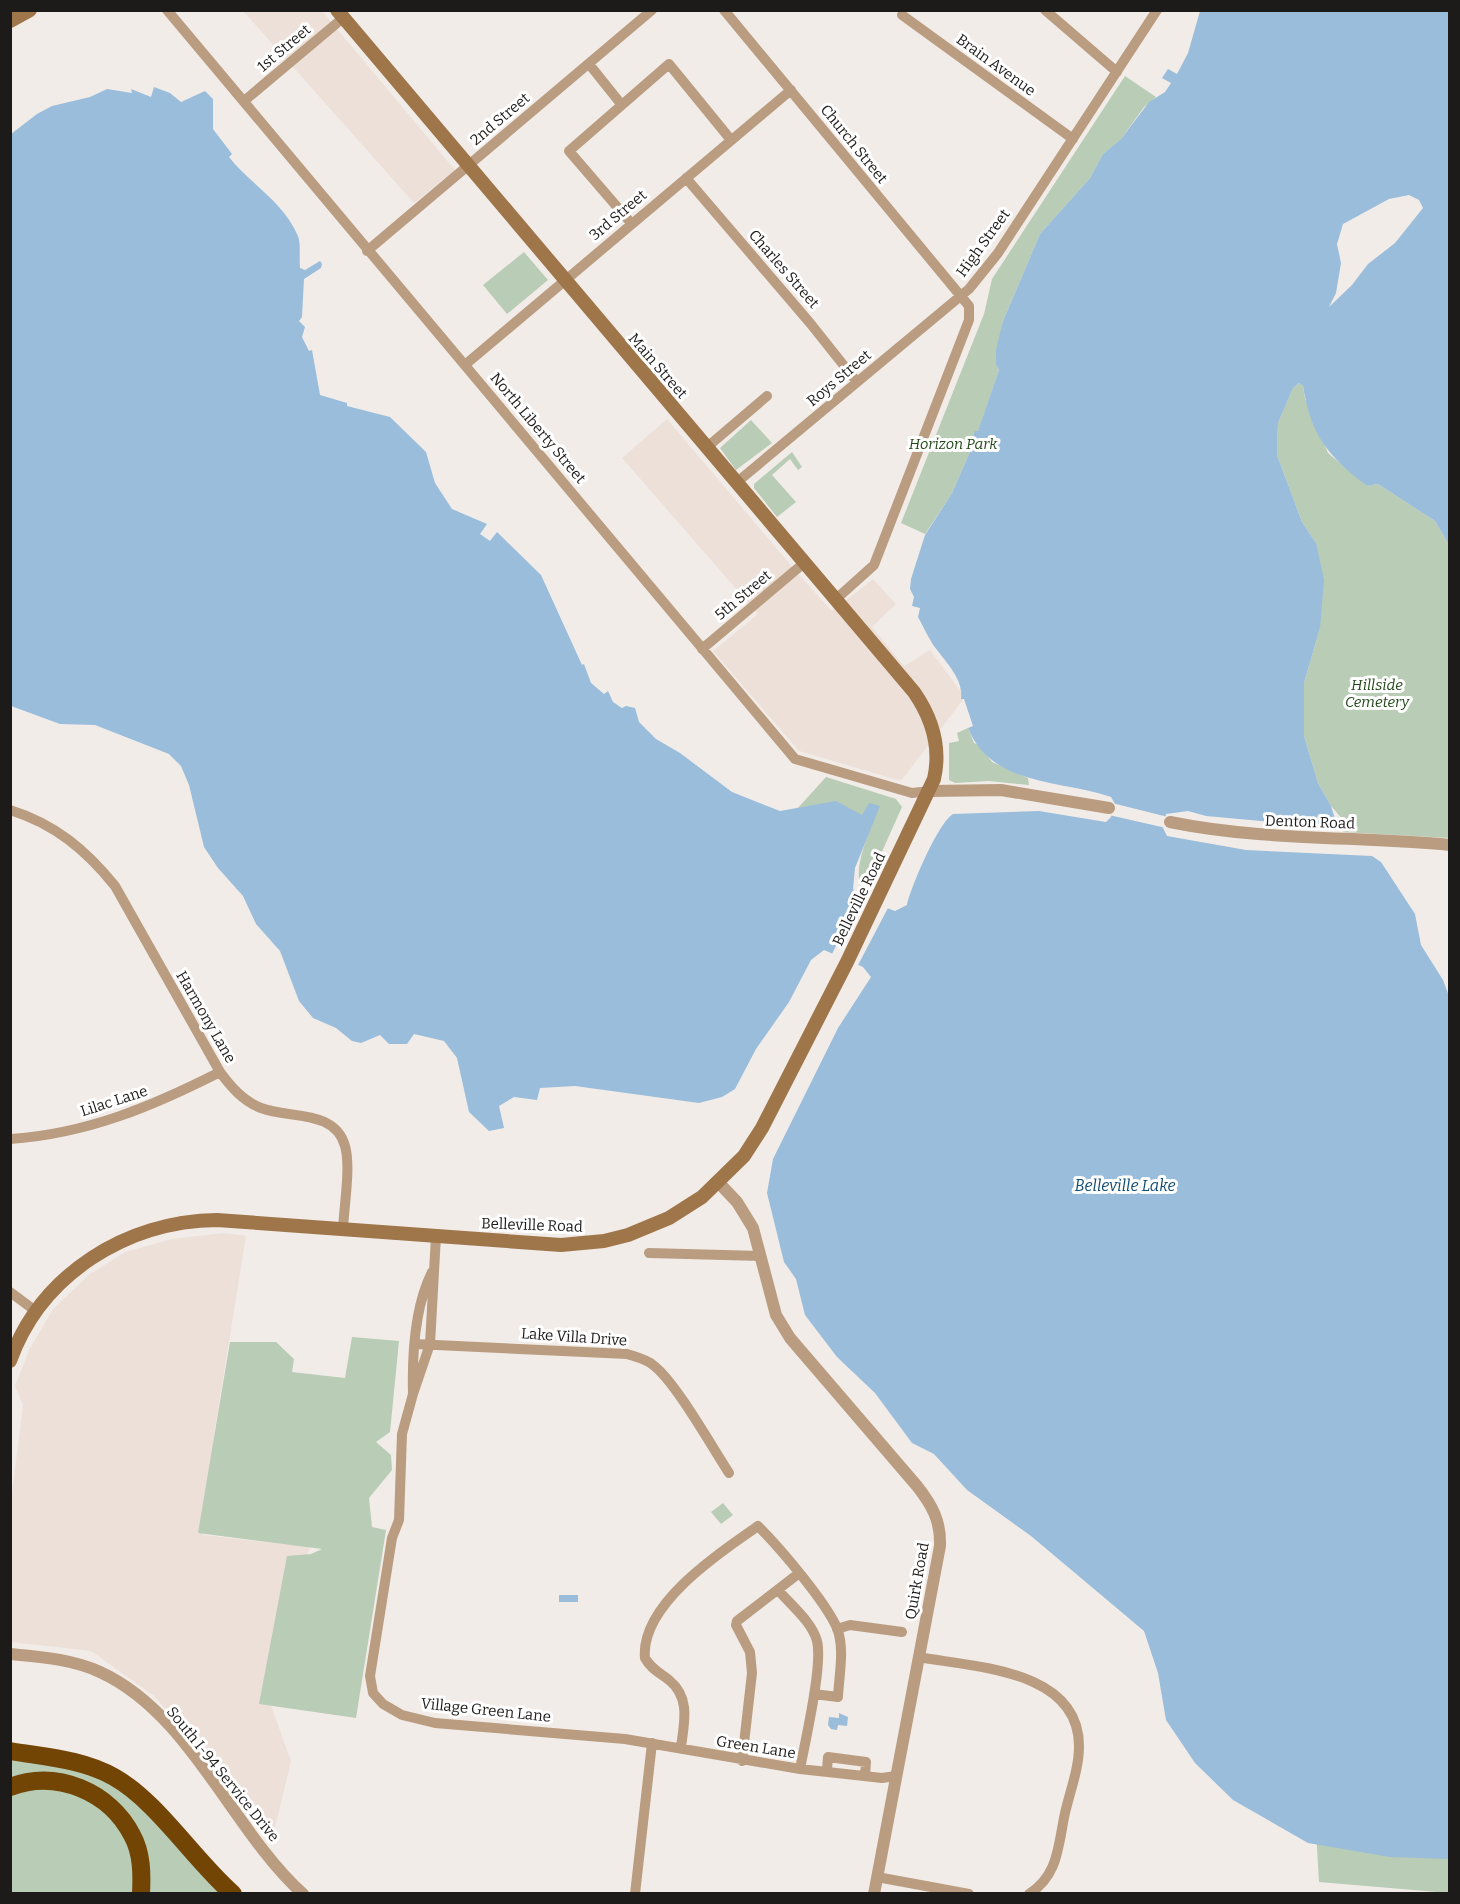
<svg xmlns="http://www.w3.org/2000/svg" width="1460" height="1904" font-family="Bitter,serif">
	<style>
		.built { fill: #ede0d9 }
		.green { fill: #b9ccb5 }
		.water { fill: #99bdda; fill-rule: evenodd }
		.pier { fill: #f2ece9 }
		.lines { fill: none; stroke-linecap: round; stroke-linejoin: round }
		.minor { stroke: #ba9d81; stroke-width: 10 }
		.tertiary { stroke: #ba9d81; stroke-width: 12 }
		.secondary { stroke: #9f764a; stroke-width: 14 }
		.motorway { stroke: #724505; stroke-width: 18 }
		.labels { text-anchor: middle; stroke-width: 6; stroke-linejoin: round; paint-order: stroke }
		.street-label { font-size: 15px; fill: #1d1b1a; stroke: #fff }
		.park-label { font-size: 15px; font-style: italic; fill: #23491a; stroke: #fff }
		.water-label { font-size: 16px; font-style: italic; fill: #114c72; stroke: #fff }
	</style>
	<rect width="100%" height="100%" fill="#f2ece9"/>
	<path class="built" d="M243 11H322L455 170 414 203Z
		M667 419 800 576 832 611 873 579 896 604 872 627 904 666 930 650 965 697 901 781 799 751 713 651 758 614 622 458Z
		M223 1233 246 1236 215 1429 203 1535 310 1547 272 1655 268 1697 291 1761 274 1832 259 1830 194 1741 154 1696 91 1651 11 1642 10 1508 23 1405 15 1386 29 1350 53 1309 90 1274 125 1252 172 1239Z"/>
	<path class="green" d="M1125 76 1156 97 1144 107 1121 139 1103 154 1090 178 1040 234 1003 321 996 365 999 370 978 432 976 431V438L952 493 925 534 901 523 984 314 992 279Z
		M524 252 548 280 507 314 483 285Z
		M1299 383 1303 386 1305 399 1328 453 1367 486 1378 484 1435 521 1449 545V838L1343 832 1344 821 1331 806 1318 783 1304 736V683L1320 628 1316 543 1302 522 1277 455 1278 423 1293 388Z
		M751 420 772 443 736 470 720 448Z
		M792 452 802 467 798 470 790 459 772 475 796 502 777 517 754 488V484Z
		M968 728 974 743 979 745 992 762 1028 778 1029 785 989 781 955 783 949 780V743L959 741 957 733Z
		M826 777 896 799 902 807 863 894 857 892 860 884C854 863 872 826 879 806L862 815 797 809Z
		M352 1337 399 1341 390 1432 376 1442 391 1455 392 1470 369 1498 372 1527 386 1530 356 1718 259 1704 287 1556 311 1554 322 1549 198 1533 230 1342H276L294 1359 292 1372 345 1378Z
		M723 1503 733 1515 721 1524 711 1512Z
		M10 1756 73 1767 125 1791 227 1893H145L147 1882 103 1794 11 1782Z
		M38 1786 73 1791 116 1820 132 1848 135 1893H11L10 1793Z
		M1314 1796 1449 1812V1893L1319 1882Z"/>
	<path class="water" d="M1200 11H1449V545L1435 521 1378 484 1367 486C1328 456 1311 436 1303 386L1299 383 1293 388 1278 423 1277 455 1302 522 1316 543 1324 580 1320 628 1304 683V736L1318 783 1331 806 1338 828 1206 816 1188 811 1166 814 1163 828 1167 836 1246 850 1372 856 1381 862 1415 914 1421 945 1443 980 1449 996V1859L1390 1857 1308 1843 1233 1800 1195 1763 1166 1720 1158 1673 1144 1631 1031 1536 967 1490 934 1454 912 1443 875 1393 837 1357 805 1315 796 1279 784 1262 767 1193 773 1159 838 1028 871 977 863 967 824 950 811 960 789 1002 756 1049 735 1089 722 1097 699 1103 575 1086 540 1088 537 1100 514 1097 499 1106 504 1128 489 1131 469 1112 457 1058 444 1041 414 1034 407 1044H389L380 1035 361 1043 352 1041 336 1028 313 1018 299 1001 280 951 256 924 243 896 218 868 204 847 189 785 181 766 169 754 95 725 60 724 11 706V134L37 114 52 106 90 97 107 89 132 93 131 89 151 97 154 87 170 93 181 102 205 91 213 99V129L232 154 229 157C251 185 282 200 298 236 301 244 299 259 300 268L305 270 320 261 322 264 321 268 304 279 302 317 299 321 305 327 302 337 309 351 312 350 320 395 347 403V406L390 417 426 452 435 483 452 509 487 524 480 534 490 541 497 532 541 575 582 665 584 664 591 683 604 694 608 691 613 702 622 708 626 706 635 708 639 722 656 739 680 753 732 792 780 811 836 801 862 815 869 803 880 806 855 868 853 889 860 898 895 911 907 905C911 887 938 823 953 814L1039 811 1106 822 1111 817 1115 804 1111 797C1060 779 992 787 968 728L973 726 964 699H961C964 678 944 661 932 643 927 635 923 626 918 617L920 608 912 606 914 597 910 589 911 579 925 535 952 493 976 438 973 437 975 431H978L999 370 996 365V350L1003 321 1040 234 1090 178 1103 154 1121 139 1149 102 1165 92 1171 83 1162 78 1168 69 1177 74 1188 53ZM1409 195 1419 200 1423 208 1395 243 1368 264 1352 285 1329 307 1336 293 1341 263 1337 244 1343 224 1389 199Z
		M559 1595H578V1602H559Z
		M839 1713 848 1717 847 1726 838 1725 837 1730 831 1729 828 1725 829 1717 839 1718Z"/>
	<path class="pier" d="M1112 803 1168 817 1166 828 1109 815Z
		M861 895 889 906 857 967 831 956Z"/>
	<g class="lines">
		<path class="minor" d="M167 10 795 759 912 793 930 791
			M724 10 969 306V320L874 565 835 600
			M1045 10 1117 72
			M902 15 1073 139
			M589 64 621 104
			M244 101 343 18
			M686 178 810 323 857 382
			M631 223 569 151 669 64 731 140
			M367 251 652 10
			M466 364 791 90
			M706 448 767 396
			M736 483 969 289 998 253 1157 10
			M702 649 804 563
			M10 810C55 824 86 850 115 886L220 1072C231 1087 243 1101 261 1108 289 1119 335 1109 345 1146 351 1167 344 1206 343 1229
			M10 1139C87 1134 153 1106 220 1072
			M649 1253 761 1256
			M432 1272C415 1306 412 1356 413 1394L430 1344 436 1236
			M10 1292 37 1312
			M415 1344 627 1354C636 1357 646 1359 653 1365 675 1381 712 1447 729 1473
			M413 1394 402 1434 399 1520 392 1538 370 1676 373 1693 383 1704 402 1715 435 1723 625 1739 800 1769 882 1778 896 1776
			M778 1590C791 1605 812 1622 817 1641 823 1665 805 1742 800 1769
			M837 1629 850 1625 902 1632
			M918 1657C973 1667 1079 1669 1079 1746 1079 1769 1070 1791 1065 1813 1058 1845 1059 1875 1029 1894
			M681 1747C684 1723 691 1698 669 1680 660 1673 651 1669 645 1658 640 1605 720 1552 758 1526 780 1548 825 1601 837 1628 845 1649 839 1675 838 1697L814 1694
			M742 1761 752 1673 750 1652 736 1625 737 1621 798 1574
			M827 1770 828 1757 866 1762 865 1776
			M877 1877 969 1894
			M635 1894 652 1743"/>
		<path class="tertiary" d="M930 791 1001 790 1109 808
			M1170 822C1263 841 1356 836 1450 845
			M719 1183 737 1202 753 1228 776 1315 790 1338 917 1486C932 1505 941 1521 940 1546L874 1894
			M10 1654C41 1657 72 1659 100 1672 190 1713 232 1830 303 1894"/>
		<path class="secondary" d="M10 21 30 10
			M10 1361C41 1274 127 1221 217 1220L561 1245 604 1241 628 1235 669 1218 702 1197 744 1156 762 1128 847 962 934 779C941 748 932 718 914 692L337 10"/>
		<path class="motorway" d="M10 1751C45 1757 83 1759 114 1777 157 1801 194 1860 233 1894
			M10 1787C57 1769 110 1792 132 1835 142 1853 142 1874 141 1894"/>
	</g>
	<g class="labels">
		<g class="street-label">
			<text transform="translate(284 48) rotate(-40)" y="5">1st Street</text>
			<text transform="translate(996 65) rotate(36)" y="5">Brain Avenue</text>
			<text transform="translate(500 119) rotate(-40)" y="5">2nd Street</text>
			<text transform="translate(854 144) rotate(51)" y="5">Church Street</text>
			<text transform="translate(618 215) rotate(-40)" y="5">3rd Street</text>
			<text transform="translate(983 243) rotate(-54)" y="5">High Street</text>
			<text transform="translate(784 269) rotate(49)" y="5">Charles Street</text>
			<text transform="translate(658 366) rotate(49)" y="5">Main Street</text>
			<text transform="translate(839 378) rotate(-40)" y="5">Roys Street</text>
			<text transform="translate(538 428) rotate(50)" y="5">North Liberty Street</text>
			<text transform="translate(743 595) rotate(-40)" y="5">5th Street</text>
			<text transform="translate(1310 822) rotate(2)" y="5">Denton Road</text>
			<text transform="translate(859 899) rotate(-64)" y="5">Belleville Road</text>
			<text transform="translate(206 1017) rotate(60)" y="5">Harmony Lane</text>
			<text transform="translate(114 1101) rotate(-18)" y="5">Lilac Lane</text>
			<text transform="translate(532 1225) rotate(2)" y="5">Belleville Road</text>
			<text transform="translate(574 1337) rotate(4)" y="5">Lake Villa Drive</text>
			<text transform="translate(917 1581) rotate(-80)" y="5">Quirk Road</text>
			<text transform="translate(486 1710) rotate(6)" y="5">Village Green Lane</text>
			<text transform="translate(756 1747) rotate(9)" y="5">Green Lane</text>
			<text transform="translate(223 1774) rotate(51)" y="5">South I-94 Service Drive</text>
		</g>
		<g class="park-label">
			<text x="953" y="449">Horizon Park</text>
			<text x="1377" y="690">Hillside<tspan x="1377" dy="17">Cemetery</tspan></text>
		</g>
		<g class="water-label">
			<text x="1125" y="1191">Belleville Lake</text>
		</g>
	</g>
	<rect width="1460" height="1904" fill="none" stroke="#1d1b1a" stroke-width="24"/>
</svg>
